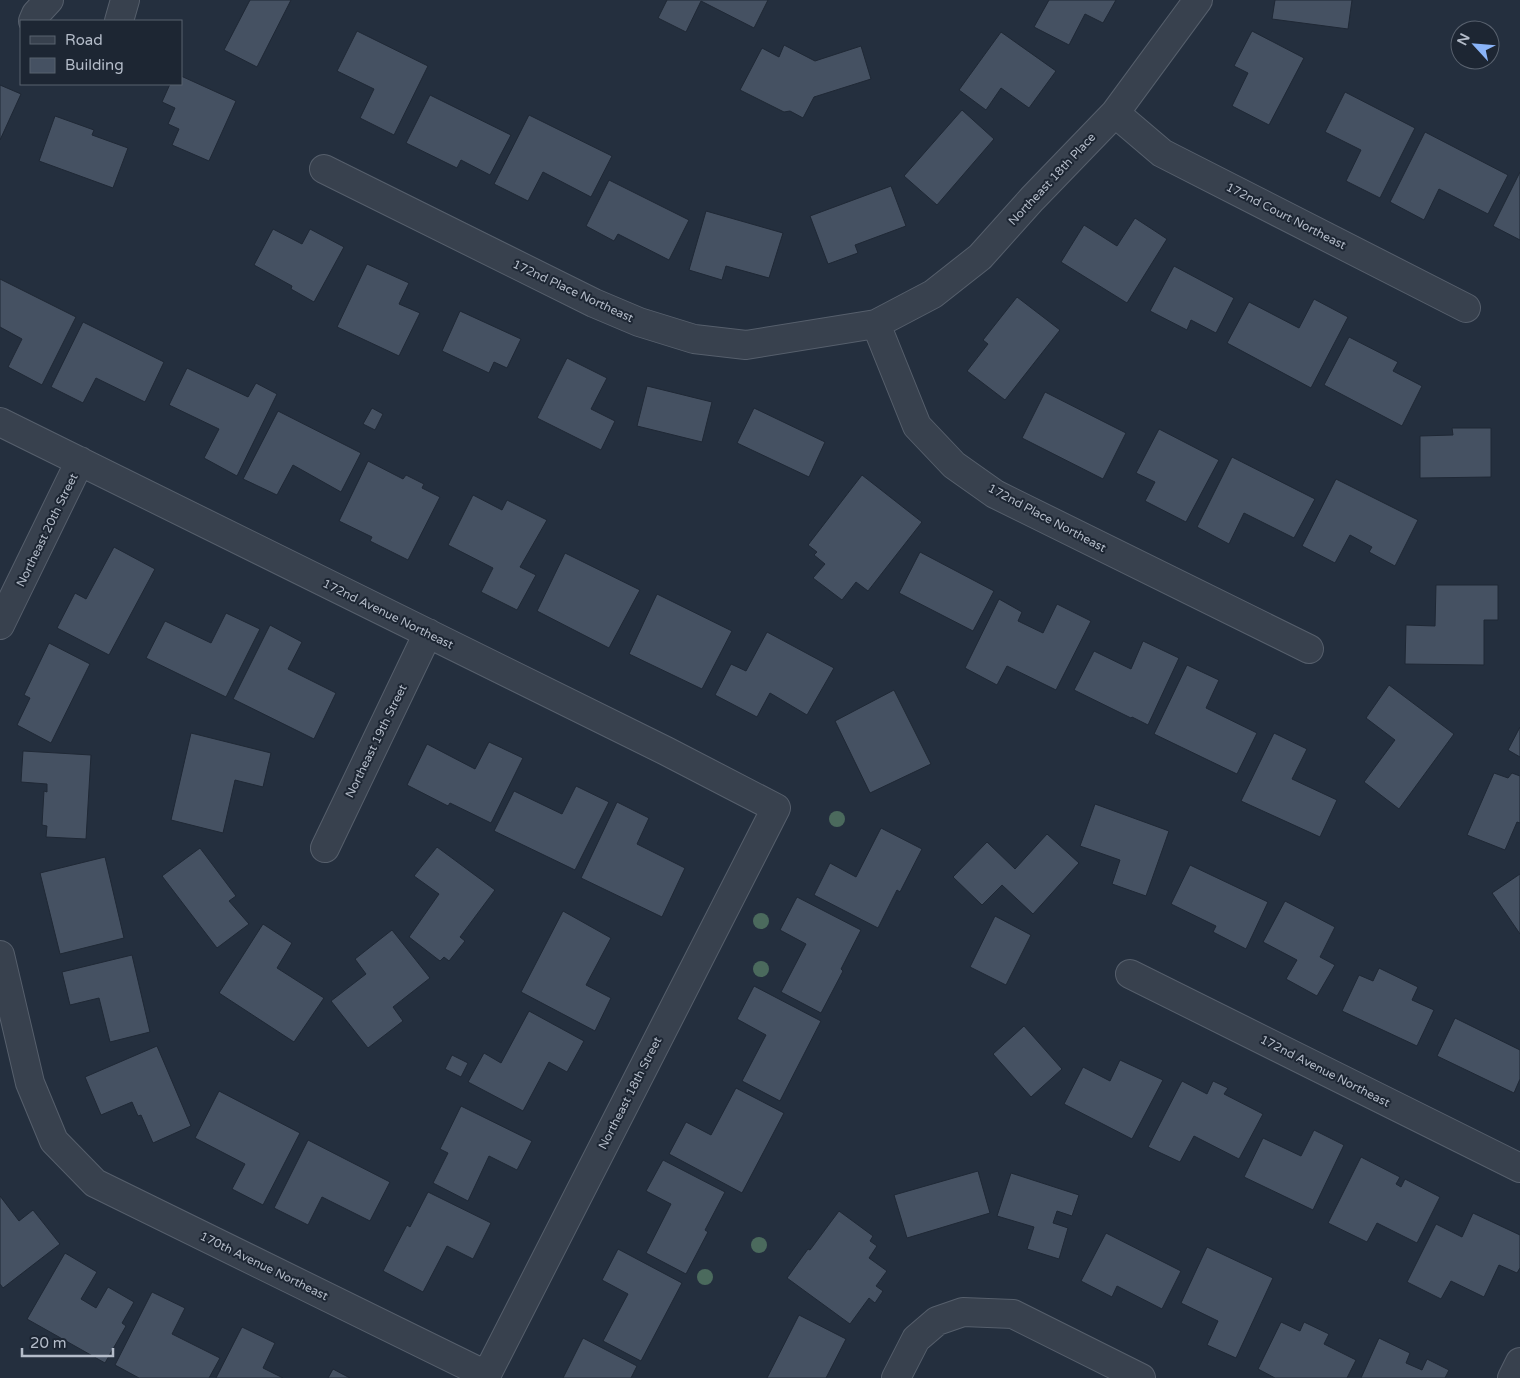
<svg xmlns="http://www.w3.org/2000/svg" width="1520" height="1378" font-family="'Varela Round',sans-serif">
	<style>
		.building { fill: #455162; stroke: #1f2835 }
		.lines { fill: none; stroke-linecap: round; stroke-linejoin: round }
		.minor-casing { stroke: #565f6c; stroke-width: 30 }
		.minor { stroke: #38414e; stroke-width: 28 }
		.tree { fill: #4b6a5d }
		.labels { text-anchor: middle; stroke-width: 4; stroke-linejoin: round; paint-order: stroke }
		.street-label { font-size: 12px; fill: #b4bcc9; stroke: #1d2633 }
	</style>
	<rect width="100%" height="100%" fill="#242f3e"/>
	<path class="building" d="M250 0H291L257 67 224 50Z
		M667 0H768L754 28 701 1 686 32 658 18Z
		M1049 0H1116L1103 23 1085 14 1069 45 1034 27Z
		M1275 0H1352L1348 29 1272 19Z
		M357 31 428 66 394 135 360 118 374 89 337 71Z
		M1252 31 1304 58 1269 125 1232 106 1248 73 1234 66Z
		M1001 32 1056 71 1029 108 1001 88 986 110 959 90Z
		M784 45 815 61 861 46 871 79 814 97 803 118 790 111 784 112 740 90 762 48 779 57Z
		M181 76 236 101 209 161 172 145 179 129 168 124 175 108 162 102 170 84H181Z
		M0 85 21 94 0 140Z
		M1345 92 1415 128 1380 198 1346 181 1361 150 1325 132Z
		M430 95 511 135 490 175 461 160 457 168 406 143Z
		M962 110 994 139 937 205 904 176Z
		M529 115 612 156 591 197 543 172 528 201 494 184Z
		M55 116 94 130 92 135 128 148 113 188 39 161Z
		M1425 132 1508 175 1488 214 1439 189 1424 220 1390 202Z
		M1520 172V240L1493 226Z
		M609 180 689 220 669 260 618 234 614 241 586 226Z
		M891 186 906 226 855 245 858 253 828 264 810 216Z
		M706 211 783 233 769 278 726 266 722 280 689 270Z
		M1135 218 1167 239 1127 303 1061 262 1084 225 1117 246Z
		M273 229 302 244 310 229 344 247 314 302 291 289 292 286 254 265Z
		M367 264 409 283 399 304 420 313 399 356 337 327Z
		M1174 266 1234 298 1216 333 1191 320 1187 330 1150 311Z
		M0 279 76 317 42 385 8 367 22 339 0 327Z
		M1017 297 1060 330 1005 400 967 371 988 344 983 340Z
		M1314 299 1348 317 1311 388 1227 343 1249 302 1299 328Z
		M460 311 521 339 507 368 494 362 489 373 442 351Z
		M83 322 164 362 145 402 96 378 83 403 51 387Z
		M1349 337 1398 362 1393 371 1422 386 1402 426 1324 385Z
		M567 358 607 378 591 409 615 421 601 450 537 418Z
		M187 368 248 397 256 383 277 394 237 476 204 458 219 429 169 405Z
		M647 386 712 402 702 442 637 426Z
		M1045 392 1126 433 1103 479 1022 438Z
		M372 408 383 414 375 430 363 424Z
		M754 408 825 442 809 477 737 443Z
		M278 411 361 453 341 492 293 465 277 495 243 479Z
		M1452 428H1491V477L1420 478V436L1453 435Z
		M1159 429 1219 460 1186 522 1145 501 1155 482 1136 473Z
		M1232 457 1315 499 1294 538 1244 513 1229 544 1197 527Z
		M368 461 403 479 406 475 424 484 422 488 440 497 408 560 370 541 372 537 339 521Z
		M862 475 922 522 868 591 856 582 842 600 813 578 825 564 814 555 817 552 808 545Z
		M1336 479 1418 520 1395 566 1369 552 1372 547 1350 535 1335 563 1302 546Z
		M473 495 502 510 507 500 547 520 520 567 536 575 517 610 481 592 493 568 448 545Z
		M114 547 155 569 109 655 57 628 75 593 86 599Z
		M920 552 994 591 973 631 899 593Z
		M565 553 640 590 609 648 537 611Z
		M1436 585H1498V620H1484V665L1405 664 1406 625 1435 626Z
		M657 594 732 631 702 689 629 654Z
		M999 599 1022 612 1018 621 1043 633 1057 604 1091 621 1056 690 1007 666 997 685 965 668Z
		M226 613 260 629 226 697 146 658 165 621 211 643Z
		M270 625 302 642 288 669 336 693 314 739 233 699Z
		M767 632 834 668 807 715 770 693 757 717 715 695 731 664 746 671Z
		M1143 641 1179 658 1148 725 1132 717 1131 718 1074 690 1094 651 1131 669Z
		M49 643 90 664 51 743 17 725 30 698 24 695Z
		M1187 665 1219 680 1206 708 1257 733 1237 774 1154 734Z
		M1389 685 1454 734 1399 809 1364 782 1395 740 1366 718Z
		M894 690 931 764 870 793 835 721Z
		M1520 727V757L1508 750Z
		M191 733 271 753 263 787 235 780 223 833 171 820Z
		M1274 733 1307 749 1292 779 1337 800 1320 837 1241 801Z
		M489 742 523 758 491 823 450 803 448 806 407 785 427 744 475 769Z
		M23 751 91 755 86 839 46 837 47 826 42 825 44 791 47 792V784L21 782Z
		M1494 773 1508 778 1512 773 1520 776V823L1517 822 1505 850 1467 835Z
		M576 786 609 802 575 870 494 831 514 791 562 814Z
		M617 802 649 818 637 844 685 868 662 917 581 878Z
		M1095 804 1169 831 1146 896 1112 884 1120 860 1080 846Z
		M881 828 922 849 900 892 897 890 878 928 814 895 830 863 856 877Z
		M1047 834 1079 863 1033 914 1002 885 982 905 953 877 987 842 1015 869Z
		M437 847 495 890 460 937 465 941 449 961 444 957 440 961 409 937 439 894 414 876Z
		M200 848 236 896 229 901 249 924 217 948 162 876Z
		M105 857 124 938 60 954 40 873Z
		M1190 865 1268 902 1246 949 1213 932 1216 926 1171 904Z
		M1520 874V934L1492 893Z
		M797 897 861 930 841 969 843 971 821 1013 781 992 806 944 780 930Z
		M1285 901 1335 927 1320 957 1335 965 1317 996 1286 979 1297 960 1263 942Z
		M563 911 611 938 586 985 611 998 595 1031 521 992Z
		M995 916 1031 935 1006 985 970 967Z
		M263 924 292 943 277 968 324 998 294 1042 219 993Z
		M392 930 430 978 393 1007 403 1021 368 1048 331 1001 366 974 355 959Z
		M132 955 150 1032 110 1042 99 998 70 1005 62 972Z
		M1379 968 1418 987 1412 1000 1434 1010 1417 1046 1342 1011 1359 975 1373 981Z
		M754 986 821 1021 780 1101 742 1081 766 1035 737 1019Z
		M529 1011 584 1041 567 1072 549 1062 523 1111 468 1082 484 1053 501 1063Z
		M1455 1018 1520 1050V1079L1514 1093 1437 1056Z
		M1024 1026 1062 1069 1031 1097 993 1054Z
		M157 1046 191 1126 153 1143 141 1115 138 1116 132 1102 101 1115 85 1077Z
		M452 1055 468 1063 461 1077 445 1069Z
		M1120 1060 1163 1080 1132 1139 1064 1104 1083 1067 1110 1081Z
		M1182 1081 1207 1094 1213 1081 1228 1088 1224 1094 1263 1114 1239 1159 1194 1136 1180 1162 1148 1147Z
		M736 1088 784 1113 742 1193 669 1154 686 1122 711 1135Z
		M219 1091 300 1133 263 1205 232 1189 245 1164 195 1138Z
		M461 1106 532 1141 517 1170 489 1156 468 1201 433 1183 448 1153 440 1149Z
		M1314 1130 1344 1145 1313 1210 1244 1177 1263 1138 1301 1156Z
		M308 1140 390 1182 370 1221 322 1197 308 1225 274 1208Z
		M1361 1157 1400 1177 1396 1184 1401 1187 1405 1179 1440 1197 1417 1243 1377 1223 1367 1242 1328 1223Z
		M663 1160 725 1192 705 1230 708 1232 686 1274 646 1253 671 1204 646 1191Z
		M978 1171 990 1213 907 1238 894 1195Z
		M1011 1173 1079 1195 1072 1216 1057 1211 1053 1223 1068 1228 1059 1259 1027 1249 1034 1227 997 1216Z
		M428 1192 491 1223 473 1259 447 1246 423 1292 383 1271 407 1225 410 1227Z
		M0 1196 19 1221 33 1210 60 1244 3 1288 0 1284Z
		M839 1211 873 1236 870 1241 877 1246 869 1258 887 1271 876 1286 883 1291 875 1303 869 1298 850 1324 787 1278 808 1249 810 1250Z
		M1473 1213 1520 1235V1268L1517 1273 1499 1265 1484 1297 1451 1281 1441 1299 1407 1282 1436 1224 1462 1237Z
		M1106 1233 1181 1271 1162 1309 1117 1286 1112 1297 1081 1281Z
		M1207 1247 1273 1278 1236 1358 1207 1345 1218 1321 1181 1303Z
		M618 1249 682 1283 641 1361 603 1341 628 1294 602 1280Z
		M65 1253 97 1272 81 1299 96 1308 108 1287 134 1302 122 1323 126 1326 105 1363 27 1319Z
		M152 1292 185 1308 172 1334 220 1358 209 1378H139L115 1365Z
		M799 1315 846 1339 826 1378H767Z
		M1281 1322 1300 1331 1304 1322 1329 1334 1324 1344 1356 1360 1347 1378H1275L1258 1369Z
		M242 1327 275 1343 263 1368 283 1378H216Z
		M583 1338 637 1366 631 1378H563Z
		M1379 1338 1410 1353 1406 1363 1422 1370 1427 1359 1449 1370 1445 1378H1361Z
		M333 1369 350 1378H328Z"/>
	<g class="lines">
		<defs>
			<path id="minor" d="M33 21 36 14 49 0
				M119 21 125 0
				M1115 113 1162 153 1466 308
				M324 169 594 303 639 322 694 339 746 345 876 324 917 426 954 465 995 494 1309 649
				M876 324 933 294 980 257 1032 199 1115 113 1198 0
				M0 422 666 751 776 808 485 1378
				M0 625 80 461
				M325 848 428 633
				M0 955 30 1083 54 1141 95 1183 486 1375
				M1130 974 1520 1168
				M896 1378 916 1339 937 1321 963 1312 1013 1314 1141 1378
				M1512 1378 1520 1362"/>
		</defs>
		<use href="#minor" class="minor-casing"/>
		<use href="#minor" class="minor"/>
	</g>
	<g class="tree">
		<circle cx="837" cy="819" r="8"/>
		<circle cx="761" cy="921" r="8"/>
		<circle cx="761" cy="969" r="8"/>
		<circle cx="759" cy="1245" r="8"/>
		<circle cx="705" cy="1277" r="8"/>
	</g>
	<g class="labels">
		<g class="street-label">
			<text transform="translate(1052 179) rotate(-47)" y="4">Northeast 18th Place</text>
			<text transform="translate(1286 216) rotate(27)" y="4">172nd Court Northeast</text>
			<text transform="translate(573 291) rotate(25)" y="4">172nd Place Northeast</text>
			<text transform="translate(1047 518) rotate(28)" y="4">172nd Place Northeast</text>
			<text transform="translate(47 530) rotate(-64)" y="4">Northeast 20th Street</text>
			<text transform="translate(388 614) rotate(26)" y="4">172nd Avenue Northeast</text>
			<text transform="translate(376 741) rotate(-64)" y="4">Northeast 19th Street</text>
			<text transform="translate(1325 1071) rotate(27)" y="4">172nd Avenue Northeast</text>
			<text transform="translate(630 1093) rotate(-63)" y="4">Northeast 18th Street</text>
			<text transform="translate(264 1266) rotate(26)" y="4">170th Avenue Northeast</text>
		</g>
	</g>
	<rect x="20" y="20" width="162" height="65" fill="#1d2633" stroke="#59626f"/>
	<rect x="30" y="36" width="25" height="8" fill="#38414e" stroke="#59626f"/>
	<text x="65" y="45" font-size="15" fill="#b4bcc9">Road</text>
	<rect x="30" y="58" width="25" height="15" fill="#455162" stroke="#59626f"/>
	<text x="65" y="70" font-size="15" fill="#b4bcc9">Building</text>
	<g transform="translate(1475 45) rotate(296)"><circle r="24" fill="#1d2633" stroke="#59626f"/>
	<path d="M0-4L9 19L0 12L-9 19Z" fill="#8ab4f8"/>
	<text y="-8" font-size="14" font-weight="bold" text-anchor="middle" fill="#b4bcc9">N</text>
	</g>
	<path d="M22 1348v8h91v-8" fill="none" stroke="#b4bcc9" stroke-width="2.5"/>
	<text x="30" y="1348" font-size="15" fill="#b4bcc9" stroke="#1d2633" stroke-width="4" paint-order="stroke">20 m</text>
</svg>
